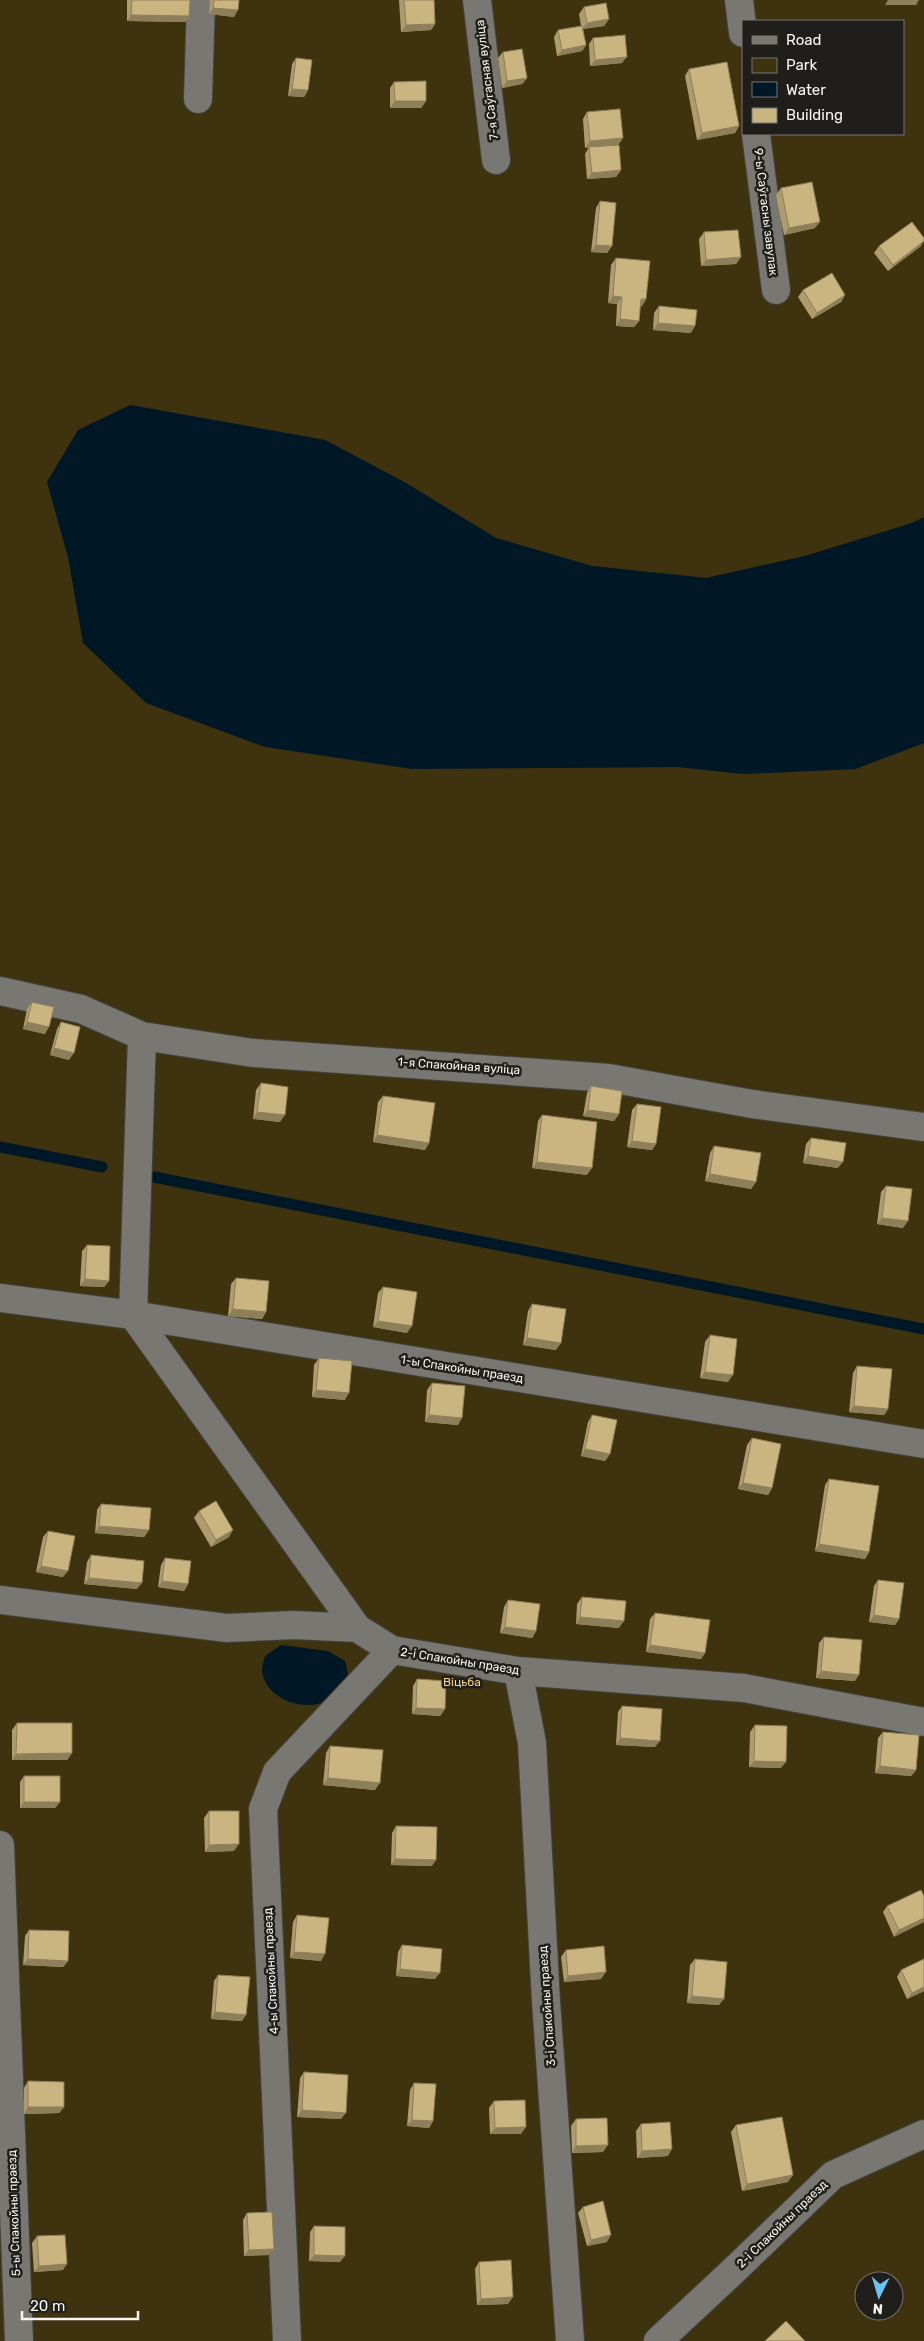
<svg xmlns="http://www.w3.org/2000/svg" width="924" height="2341" font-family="Rubik,sans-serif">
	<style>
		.green { fill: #3f320e; fill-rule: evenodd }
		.water { fill: #001825 }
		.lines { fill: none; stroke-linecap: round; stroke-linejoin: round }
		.stream { stroke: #001825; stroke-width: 11 }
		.minor-casing { stroke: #44433f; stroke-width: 30 }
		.minor { stroke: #797771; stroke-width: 28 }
		.wall { fill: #ae9c6f }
		.shaded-wall { fill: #8d7f5a }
		.building { fill: #cab581; stroke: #8d7f5a }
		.labels { text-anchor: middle; stroke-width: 5; stroke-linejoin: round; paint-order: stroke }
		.street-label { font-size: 12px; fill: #f6f5f2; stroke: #201e1a }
		.park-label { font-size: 12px; fill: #f3d486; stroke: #201e1a }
	</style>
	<rect width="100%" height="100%" fill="#2a2823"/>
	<path class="green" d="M0 0H924V517L912 523 805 556 706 578 592 566 496 538 406 483 325 440 130 405 47 482 68 557 412 769 678 767 743 774 855 769 924 743V2341H0ZM743 21H903V134H743ZM864 2281H894V2311H864Z"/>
	<path class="water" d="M130 405 325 440 406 483 496 538 592 566 706 578 805 556 912 523 924 517V743L855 769 743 774 678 767 412 769 265 747 146 703 83 643 68 557 47 482 78 430Z
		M281 1645 328 1651 345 1661 348 1674C343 1682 336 1696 329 1700 305 1713 266 1700 262 1671 262 1667 264 1660 265 1656Z"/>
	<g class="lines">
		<path class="stream" d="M0 1147 102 1167
			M154 1177 924 1329"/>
		<defs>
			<path id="minor" d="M477 0 496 160
				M739 0 743 33
				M198 99 201 0
				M756 134 776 290
				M0 991 81 1009 142 1036 253 1053 609 1078 752 1104 924 1127
				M142 1036 133 1315 357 1628
				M0 1298 133 1315 924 1444
				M0 1600 227 1628 294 1625 357 1628 392 1650 518 1671 744 1688 924 1722
				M518 1671 532 1743 546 2001 570 2341
				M0 1845 19 2341
				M287 2341 263 1809 277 1772 392 1650
				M658 2341 730 2274 833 2175 924 2134"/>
		</defs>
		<use href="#minor" class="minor-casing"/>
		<use href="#minor" class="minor"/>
	</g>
	<path class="wall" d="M127 0H190L189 16 185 22 127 21Z
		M210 0H239L234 17 209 14Z
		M399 0H434L435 24 431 30 401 32Z
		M584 7 609 19 604 26 583 29 586 45 582 51 557 56 554 37 558 30 581 26 579 14Z
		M593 38 622 63 590 66 589 44Z
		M503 52 527 78 522 84 502 88 498 58Z
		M296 58 308 90 304 97 288 96 292 64Z
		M689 69 739 126 735 133 697 140 685 76Z
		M394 82 426 101 421 108H390V88Z
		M587 112 623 138 618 145 585 148 583 119Z
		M589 147 621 170 616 177 587 179 585 154Z
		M781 188 815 228 784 235 776 195Z
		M600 201 612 246 607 253 591 252 596 208Z
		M704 232 741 257 736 264 701 266 699 239Z
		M879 246H921L888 271 874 253Z
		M616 258 646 299 642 306H640L639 321 634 327 616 326 617 304 608 303 611 265Z
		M803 290 845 295 841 302 812 319 798 297Z
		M659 306 691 333 653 330 654 313Z
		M32 1002 45 1034 23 1029 27 1009Z
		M61 1022 69 1060 50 1055 57 1029Z
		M261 1083 280 1122 253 1119 256 1090Z
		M591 1086 619 1114 614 1121 583 1116 587 1093Z
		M383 1096 429 1143 425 1150 373 1142 378 1102Z
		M637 1104 656 1144 652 1150 627 1147 632 1110Z
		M542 1115 587 1175 532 1168 538 1121Z
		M811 1138 838 1168 803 1163 806 1144Z
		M714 1146 756 1182 751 1189 705 1181 710 1153Z
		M886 1186 903 1228 877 1224 881 1192Z
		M87 1245 109 1281 104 1287 80 1286 82 1251Z
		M236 1278 266 1312 262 1319 228 1316 231 1284Z
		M383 1287 407 1333 373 1327 378 1293Z
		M532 1304 556 1350 523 1345 528 1311Z
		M710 1335 728 1382 700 1378 705 1342Z
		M319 1358 345 1400 312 1397 314 1365Z
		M857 1366 888 1409 884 1415 849 1412 853 1373Z
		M432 1383 458 1425 425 1422 427 1390Z
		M592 1415 610 1454 605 1461 581 1456 588 1422Z
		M752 1438 772 1488 768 1495 738 1489 747 1445Z
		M829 1479 869 1552 865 1559 815 1551 825 1485Z
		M101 1504 149 1530 144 1537 95 1533 97 1510Z
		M199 1511 229 1537 211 1547 194 1518Z
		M48 1531 63 1577 36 1572 43 1537Z
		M91 1555 137 1589 84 1584 87 1562Z
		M165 1558 188 1584 184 1591 158 1587 161 1565Z
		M878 1580 899 1619 895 1625 869 1622 874 1586Z
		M582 1597 619 1628 576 1624 577 1604Z
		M508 1600 536 1631 532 1638 500 1633 504 1607Z
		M655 1613 705 1653 701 1659 646 1652 650 1619Z
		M824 1637 855 1681 816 1678 819 1643Z
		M417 1679 445 1709 440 1716 412 1714 413 1686Z
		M622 1706 655 1747 616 1745 618 1712Z
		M17 1723 72 1753 67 1760H12V1730Z
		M755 1725 781 1768 749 1767 750 1732Z
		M883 1732 916 1770 911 1776 875 1773 878 1738Z
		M330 1746 375 1790 323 1785 326 1753Z
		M24 1776 60 1802 55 1808H20V1782Z
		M209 1811 234 1851 205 1852 204 1818Z
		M396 1826 432 1866 391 1865 392 1833Z
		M924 1896 894 1937 883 1912 887 1906Z
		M297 1915 321 1961 290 1958 293 1922Z
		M29 1930 68 1961 63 1967 23 1965 25 1936Z
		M402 1945 435 1979 396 1976 398 1952Z
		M566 1950 601 1979 564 1982 561 1957Z
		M695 1959 719 2005 687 2003 690 1965Z
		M901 1970 924 1991 907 1999 897 1977Z
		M218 1975 242 2021 211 2019 214 1981Z
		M304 2072 341 2119 297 2117 300 2078Z
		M28 2081 64 2107 59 2113 24 2114V2088Z
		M414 2083 433 2121 429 2128 407 2126 410 2090Z
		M494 2101 521 2134H490L489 2108Z
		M576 2119 603 2152 572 2153 571 2126Z
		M641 2124 668 2156 637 2158 636 2131Z
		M736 2125 788 2182 742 2191 731 2132Z
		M583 2207 607 2242 587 2246 578 2213Z
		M247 2213 269 2255 244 2256 243 2220Z
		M314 2226 340 2262 309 2261 310 2232Z
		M37 2236 63 2270 34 2272 32 2243Z
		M479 2262 508 2304 477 2305 475 2269Z"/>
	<path class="shaded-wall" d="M888 0H919L916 5H885Z
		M213 8 238 10 234 17 209 14Z
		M131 15 189 16 185 22 127 21Z
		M609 19 604 26 582 29 587 23Z
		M435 24 431 30 401 32 406 25Z
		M586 45 582 51 557 56 562 50Z
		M627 57 622 63 590 66 595 60Z
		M527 78 522 84 502 88 507 81Z
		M292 89 308 90 304 97 288 96Z
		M395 101H426L421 108H390Z
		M739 126 735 133 697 140 702 133Z
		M623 138 618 145 585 148 590 141Z
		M621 170 616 177 587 179 592 173Z
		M820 222 815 228 784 235 789 228Z
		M924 241 921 246 888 271 893 265Z
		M596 245 612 246 607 253 591 252Z
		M741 257 736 264 701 266 706 260Z
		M845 295 841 302 812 319 817 313Z
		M613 296 622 297 617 304 608 303Z
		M641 299H646L642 306 636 305Z
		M620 319 639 321 634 327 616 326Z
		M658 323 695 326 691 333 653 330Z
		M27 1022 49 1027 45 1034 23 1029Z
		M54 1048 74 1053 69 1060 50 1055Z
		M588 1110 619 1114 614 1121 583 1116Z
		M257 1112 285 1115 280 1122 253 1119Z
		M377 1135 429 1143 425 1150 373 1142Z
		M632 1141 656 1144 652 1150 627 1147Z
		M808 1156 843 1162 838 1168 803 1163Z
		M537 1162 592 1168 587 1175 532 1168Z
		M710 1174 756 1182 751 1189 705 1181Z
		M882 1218 908 1221 903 1228 877 1224Z
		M85 1279 109 1281 104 1287 80 1286Z
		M233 1309 266 1312 262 1319 228 1316Z
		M378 1321 412 1326 407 1333 373 1327Z
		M527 1338 561 1343 556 1350 523 1345Z
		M705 1372 733 1375 728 1382 700 1378Z
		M316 1390 349 1393 345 1400 312 1397Z
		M854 1406 888 1409 884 1415 849 1412Z
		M429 1415 462 1418 458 1425 425 1422Z
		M585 1449 610 1454 605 1461 581 1456Z
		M743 1483 772 1488 768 1495 738 1489Z
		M99 1526 149 1530 144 1537 95 1533Z
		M233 1530 229 1537 211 1547 216 1540Z
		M819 1544 869 1552 865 1559 815 1551Z
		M41 1566 68 1571 63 1577 36 1572Z
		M89 1578 142 1583 137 1589 84 1584Z
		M162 1581 188 1584 184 1591 158 1587Z
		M874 1615 899 1619 895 1625 869 1622Z
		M580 1617 624 1621 619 1628 576 1624Z
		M505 1627 536 1631 532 1638 500 1633Z
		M650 1645 705 1653 701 1659 646 1652Z
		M821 1671 859 1675 855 1681 816 1678Z
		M416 1708 445 1709 440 1716 412 1714Z
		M620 1738 660 1741 655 1747 616 1745Z
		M72 1753 67 1760H12L16 1754Z
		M754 1761 786 1762 781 1768 749 1767Z
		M880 1766 916 1770 911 1776 875 1773Z
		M328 1778 380 1783 375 1790 323 1785Z
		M24 1802H60L55 1808H20Z
		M239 1844 234 1851 205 1852 209 1845Z
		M395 1859 436 1860 432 1866 391 1865Z
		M924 1918V1922L894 1937 899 1930Z
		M294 1952 325 1954 321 1961 290 1958Z
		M28 1959 68 1961 63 1967 23 1965Z
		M400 1969 440 1973 435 1979 396 1976Z
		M606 1972 601 1979 564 1982 568 1976Z
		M924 1987V1991L907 1999 912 1993Z
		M692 1996 724 1999 719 2005 687 2003Z
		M215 2012 246 2015 242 2021 211 2019Z
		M28 2107H64L59 2113 24 2114Z
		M302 2110 346 2113 341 2119 297 2117Z
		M412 2120 433 2121 429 2128 407 2126Z
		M526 2127 521 2134H490L495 2128Z
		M608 2145 603 2152 572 2153 576 2146Z
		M672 2149 668 2156 637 2158 642 2151Z
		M793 2175 788 2182 742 2191 747 2184Z
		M611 2235 607 2242 587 2246 591 2240Z
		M274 2249 269 2255 244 2256 249 2250Z
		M314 2255 345 2256 340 2262 309 2261Z
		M67 2264 63 2270 34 2272 39 2266Z
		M513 2297 508 2304 477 2305 481 2299Z"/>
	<path class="building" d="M132 0H190L189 16 131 15Z
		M214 0H239L238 10 213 8Z
		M404 0H434L435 24 406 25Z
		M606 3 609 19 587 23 584 7Z
		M582 26 586 45 562 50 558 30Z
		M625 35 627 57 595 60 593 38Z
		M522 49 527 78 507 81 503 52Z
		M296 58 312 60 308 90 292 89Z
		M727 62 739 126 702 133 689 69Z
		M426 81V101H395L394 82Z
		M620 109 623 138 590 141 587 112Z
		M619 145 621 170 592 173 589 147Z
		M812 182 820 222 789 228 781 188Z
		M600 201 616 203 612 246 596 245Z
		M912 222 924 238V241L893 265 879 246Z
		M738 230 741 257 706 260 704 232Z
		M616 258 650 261 646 299H641L639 321 620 319 622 297 613 296Z
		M832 273 845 295 817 313 803 290Z
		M659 306 697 310 695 326 658 323Z
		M32 1002 54 1007 49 1027 27 1022Z
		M61 1022 80 1027 74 1053 54 1048Z
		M261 1083 288 1087 285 1115 257 1112Z
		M591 1086 622 1091 619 1114 588 1110Z
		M383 1096 435 1103 429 1143 377 1135Z
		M637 1104 661 1107 656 1144 632 1141Z
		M542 1115 597 1122 592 1168 537 1162Z
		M811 1138 846 1143 843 1162 808 1156Z
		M714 1146 761 1153 756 1182 710 1174Z
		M886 1186 912 1189 908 1221 882 1218Z
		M87 1245 110 1246 109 1281 85 1279Z
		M236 1278 269 1281 266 1312 233 1309Z
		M383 1287 417 1292 412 1326 378 1321Z
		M532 1304 566 1309 561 1343 527 1338Z
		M710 1335 737 1339 733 1375 705 1372Z
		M319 1358 352 1361 349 1393 316 1390Z
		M857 1366 892 1369 888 1409 854 1406Z
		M432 1383 465 1386 462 1418 429 1415Z
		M592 1415 617 1420 610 1454 585 1449Z
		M752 1438 781 1444 772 1488 743 1483Z
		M829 1479 879 1486 869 1552 819 1544Z
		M216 1501 233 1530 216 1540 199 1511Z
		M101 1504 151 1508 149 1530 99 1526Z
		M48 1531 75 1536 68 1571 41 1566Z
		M91 1555 144 1561 142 1583 89 1578Z
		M165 1558 191 1561 188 1584 162 1581Z
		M878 1580 904 1583 899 1619 874 1615Z
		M582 1597 626 1601 624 1621 580 1617Z
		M508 1600 540 1604 536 1631 505 1627Z
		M655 1613 710 1620 705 1653 650 1645Z
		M824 1637 862 1640 859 1675 821 1671Z
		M417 1679 446 1681 445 1709 416 1708Z
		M622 1706 662 1709 660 1741 620 1738Z
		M17 1723H72V1753L16 1754Z
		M755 1725 787 1726 786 1762 754 1761Z
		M883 1732 919 1735 916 1770 880 1766Z
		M330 1746 383 1750 380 1783 328 1778Z
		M24 1776H60V1802H24Z
		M209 1811H239V1844L209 1845Z
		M396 1826 437 1827 436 1860 395 1859Z
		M921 1890 924 1896V1918L899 1930 887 1906Z
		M297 1915 329 1918 325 1954 294 1952Z
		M29 1930 69 1931 68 1961 28 1959Z
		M402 1945 442 1949 440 1973 400 1969Z
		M604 1946 606 1972 568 1976 566 1950Z
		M695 1959 727 1962 724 1999 692 1996Z
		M924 1959V1987L912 1993 901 1970Z
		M218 1975 250 1977 246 2015 215 2012Z
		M304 2072 348 2075 346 2113 302 2110Z
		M28 2081 64 2082V2107H28Z
		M414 2083 436 2084 433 2121 412 2120Z
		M525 2100 526 2127 495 2128 494 2101Z
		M782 2117 793 2175 747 2184 736 2125Z
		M607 2118 608 2145 576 2146V2119Z
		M670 2122 672 2149 642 2151 641 2124Z
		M603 2201 611 2235 591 2240 583 2207Z
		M272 2212 274 2249 249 2250 247 2213Z
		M314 2226 345 2227V2256L314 2255Z
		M65 2235 67 2264 39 2266 37 2236Z
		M511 2260 513 2297 481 2299 479 2262Z
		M786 2321 805 2341H765Z"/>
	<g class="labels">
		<g class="street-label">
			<text transform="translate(487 80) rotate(-97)" y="4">7-я Саўгасная вуліца</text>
			<text transform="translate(766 212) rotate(83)" y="4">9-ы Саўгасны завулак</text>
			<text transform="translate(459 1066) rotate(4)" y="4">1-я Спакойная вуліца</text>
			<text transform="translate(462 1369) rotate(9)" y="4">1-ы Спакойны праезд</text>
			<text transform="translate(460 1661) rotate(9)" y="4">2-і Спакойны праезд</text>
			<text transform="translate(271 1971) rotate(-93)" y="4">4-ы Спакойны праезд</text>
			<text transform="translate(547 2006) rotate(-94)" y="4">3-і Спакойны праезд</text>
			<text transform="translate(14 2213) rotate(-92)" y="4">5-ы Спакойны праезд</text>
			<text transform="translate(782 2224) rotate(-44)" y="4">2-і Спакойны праезд</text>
		</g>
		<g class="park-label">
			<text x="462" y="1686">Віцьба</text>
		</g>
	</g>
	<rect x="742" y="20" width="162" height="115" fill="#201e1a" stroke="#767470"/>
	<rect x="752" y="36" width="25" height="8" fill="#797771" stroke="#767470"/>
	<text x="786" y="45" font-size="15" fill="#f6f5f2">Road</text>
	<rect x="752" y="58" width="25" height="15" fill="#3f320e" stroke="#767470"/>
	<text x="786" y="70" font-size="15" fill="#f6f5f2">Park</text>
	<rect x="752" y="82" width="25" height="15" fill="#001825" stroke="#767470"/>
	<text x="786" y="95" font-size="15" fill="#f6f5f2">Water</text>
	<rect x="752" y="108" width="25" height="15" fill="#cab581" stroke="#767470"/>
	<text x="786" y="120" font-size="15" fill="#f6f5f2">Building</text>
	<g transform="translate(879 2296) rotate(185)"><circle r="24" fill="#201e1a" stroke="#767470"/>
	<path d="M0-4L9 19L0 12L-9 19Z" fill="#6ac3f1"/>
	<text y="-8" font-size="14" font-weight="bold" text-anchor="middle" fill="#f6f5f2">N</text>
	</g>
	<path d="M22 2311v8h116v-8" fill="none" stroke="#f6f5f2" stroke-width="2.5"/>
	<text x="30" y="2311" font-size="15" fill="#f6f5f2" stroke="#201e1a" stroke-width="4" paint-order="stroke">20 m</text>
</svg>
